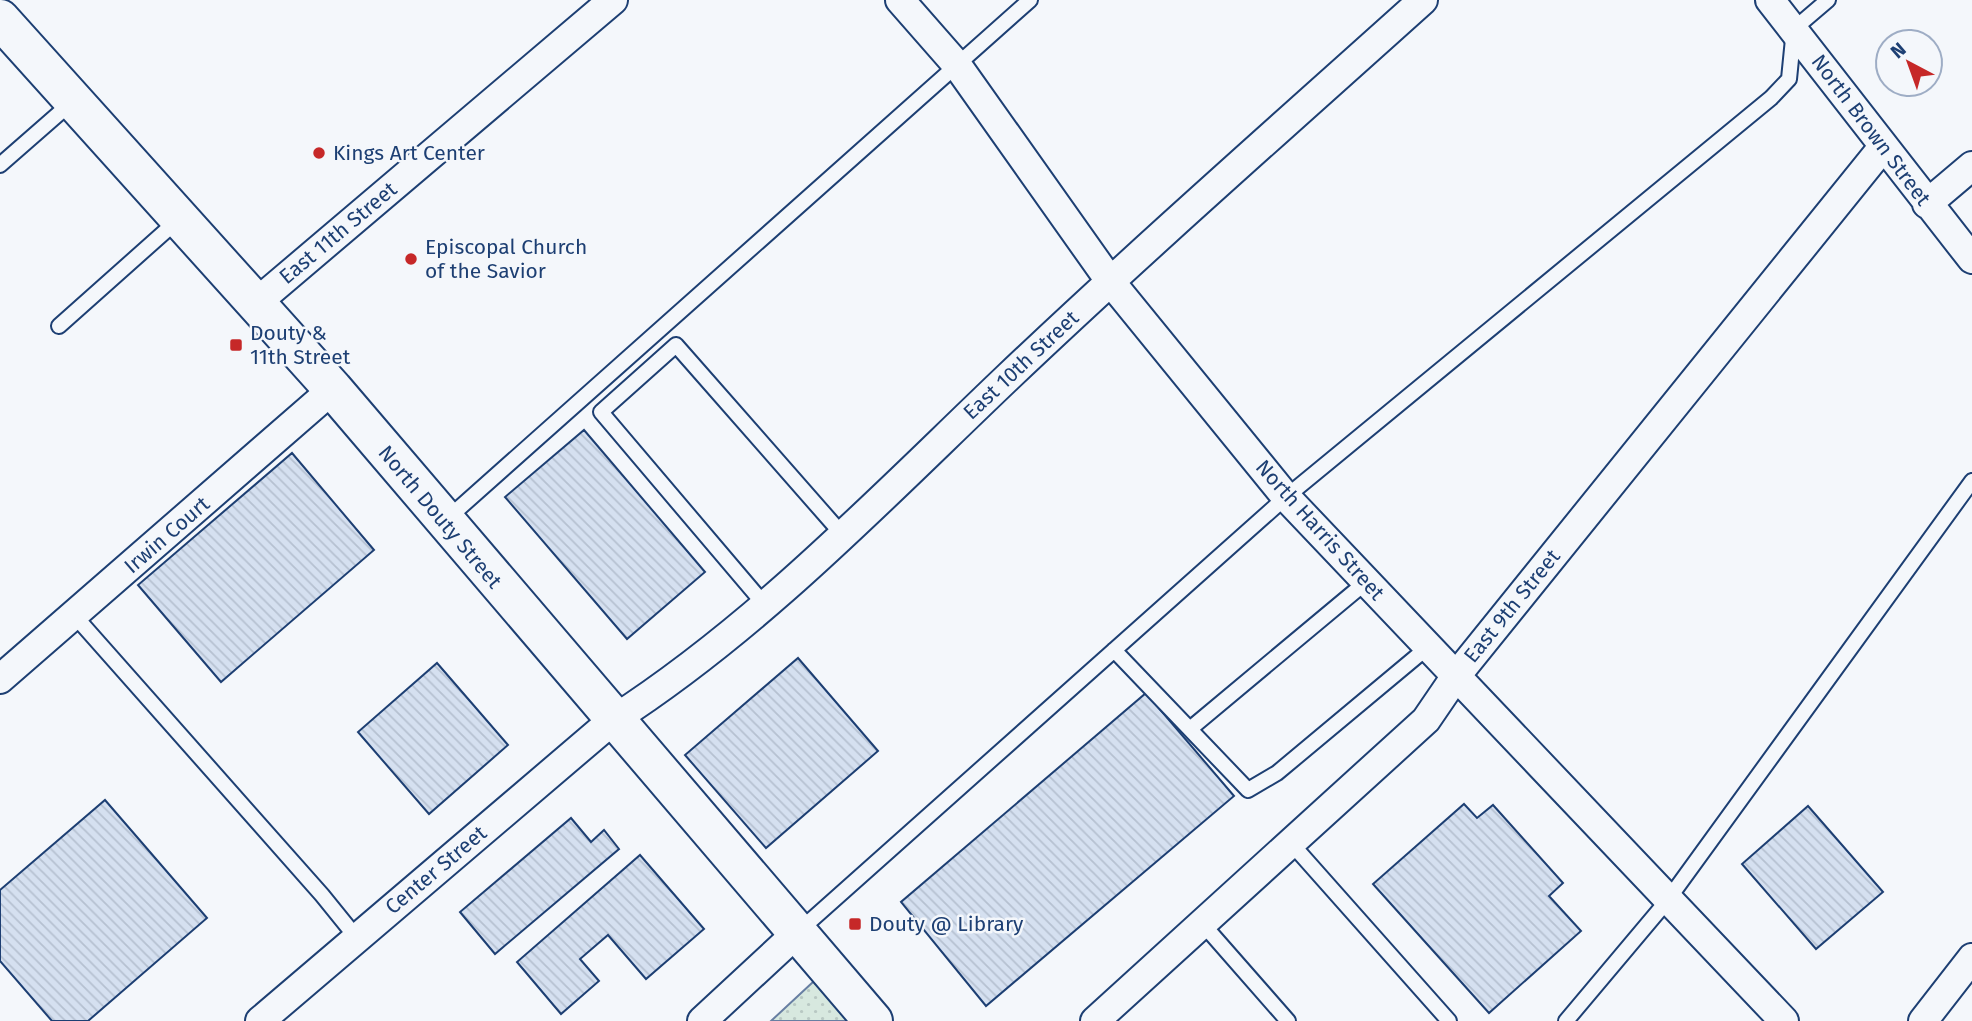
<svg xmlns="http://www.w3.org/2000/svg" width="1972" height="1021" font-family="'Fira Sans',sans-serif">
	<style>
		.park { fill: url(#park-dots); stroke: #687fa3; stroke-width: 2 }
		.building { fill: url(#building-back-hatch); stroke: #1d3f73; stroke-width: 2 }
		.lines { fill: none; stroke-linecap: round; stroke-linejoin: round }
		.lane-casing { stroke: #1d3f73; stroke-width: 18 }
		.street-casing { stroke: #1d3f73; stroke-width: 32 }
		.secondary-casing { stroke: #1d3f73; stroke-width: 42 }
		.lane { stroke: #f4f7fb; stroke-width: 14 }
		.street { stroke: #f4f7fb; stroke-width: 28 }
		.secondary { stroke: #f4f7fb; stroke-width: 38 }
		.poi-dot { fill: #c62828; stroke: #f4f7fb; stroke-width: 2.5 }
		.labels { text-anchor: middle; stroke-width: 5; stroke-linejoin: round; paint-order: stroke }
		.street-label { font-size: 21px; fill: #1d3f73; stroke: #f4f7fb }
		.poi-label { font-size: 21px; fill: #1d3f73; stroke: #f4f7fb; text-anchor: start }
	</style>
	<defs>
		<pattern id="park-dots" width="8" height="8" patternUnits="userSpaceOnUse" patternTransform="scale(1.75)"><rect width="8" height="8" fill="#d7e8df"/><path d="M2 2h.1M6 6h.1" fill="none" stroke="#b8c8c3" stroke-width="1.8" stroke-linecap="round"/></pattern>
		<pattern id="building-back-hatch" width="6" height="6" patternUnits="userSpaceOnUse" patternTransform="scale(1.75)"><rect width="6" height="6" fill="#d5e0f0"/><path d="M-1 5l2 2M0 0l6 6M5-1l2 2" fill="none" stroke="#b6c1d1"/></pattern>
	</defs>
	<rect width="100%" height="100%" fill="#f4f7fb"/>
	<path class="park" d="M827 969 873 1021H771Z"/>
	<path class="building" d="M584 430 705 572 627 639 505 497Z
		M292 453 374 550 221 682 138 585Z
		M798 658 878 751 766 848 685 755Z
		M437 663 508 745 429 814 358 732Z
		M1146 693 1234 796 986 1006 901 902Z
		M105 800 207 918 88 1021H52L0 961V890Z
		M1464 804 1477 818 1493 805 1563 883 1549 896 1581 931 1489 1013 1373 884Z
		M1808 806 1883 892 1816 949 1742 864Z
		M571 818 591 842 604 830 619 849 495 954 460 912Z
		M640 855 704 929 646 979 608 935 580 959 599 981 561 1014 517 962Z"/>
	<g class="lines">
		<defs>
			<path id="lane" d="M0 165 72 102
				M59 326 178 220
				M447 519 1030 0
				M764 604 601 412 676 345 842 534
				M74 615 322 895 356 937
				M1114 650 1248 790 1277 773 1428 647
				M1191 728 1366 582
				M1291 843 1449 1021
				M1202 923 1288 1021
				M799 931 1286 497 1771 98 1789 79 1794 29 1828 0
				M1566 1021 1667 901 1972 481"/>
			<path id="street" d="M900 0 957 65 1110 281 1286 497 1784 1021
				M1770 0 1972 259
				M1927 204 1972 166
				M256 303 613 0
				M0 679 333 389
				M260 1021 613 720C759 626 882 497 1007 378 1143 249 1284 125 1423 0
				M702 1021 798 932
				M1095 1021 1426 720 1456 676 1883 147
				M1923 1021 1972 958"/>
			<path id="secondary" d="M0 19 333 389 873 1021"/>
		</defs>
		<use href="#lane" class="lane-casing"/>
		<use href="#street" class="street-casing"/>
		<use href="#secondary" class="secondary-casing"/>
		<use href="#lane" class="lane"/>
		<use href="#street" class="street"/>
		<use href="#secondary" class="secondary"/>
	</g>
	<g class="poi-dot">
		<circle cx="319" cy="153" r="7"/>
		<circle cx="411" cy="259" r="7"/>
		<rect x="229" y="338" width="14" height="14" rx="3.5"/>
		<rect x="848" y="917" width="14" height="14" rx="3.5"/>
	</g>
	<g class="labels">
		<g class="street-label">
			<text transform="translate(1871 130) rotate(53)" y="7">North Brown Street</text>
			<text transform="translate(338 233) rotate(-40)" y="7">East 11th Street</text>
			<text transform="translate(1021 365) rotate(-43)" y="7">East 10th Street</text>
			<text transform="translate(440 517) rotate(50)" y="7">North Douty Street</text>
			<text transform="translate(1320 530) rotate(48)" y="7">North Harris Street</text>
			<text transform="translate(167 535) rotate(-41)" y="7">Irwin Court</text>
			<text transform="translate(1512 606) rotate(-51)" y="7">East 9th Street</text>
			<text transform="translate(436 870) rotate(-40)" y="7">Center Street</text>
		</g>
		<g class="poi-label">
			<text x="333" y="160">Kings Art Center</text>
			<text x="425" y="254">Episcopal Church<tspan x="425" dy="24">of the Savior</tspan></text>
			<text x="250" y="340">Douty &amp;<tspan x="250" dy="24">11th Street</tspan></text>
			<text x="869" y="931">Douty @ Library</text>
		</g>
	</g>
	<g transform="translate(1909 63) rotate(319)"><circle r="33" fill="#f4f7fb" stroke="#9eadc5" stroke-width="2"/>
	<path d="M0-5L12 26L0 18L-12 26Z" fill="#c62828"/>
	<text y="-10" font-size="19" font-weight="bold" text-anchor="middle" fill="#1d3f73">N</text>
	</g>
</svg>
